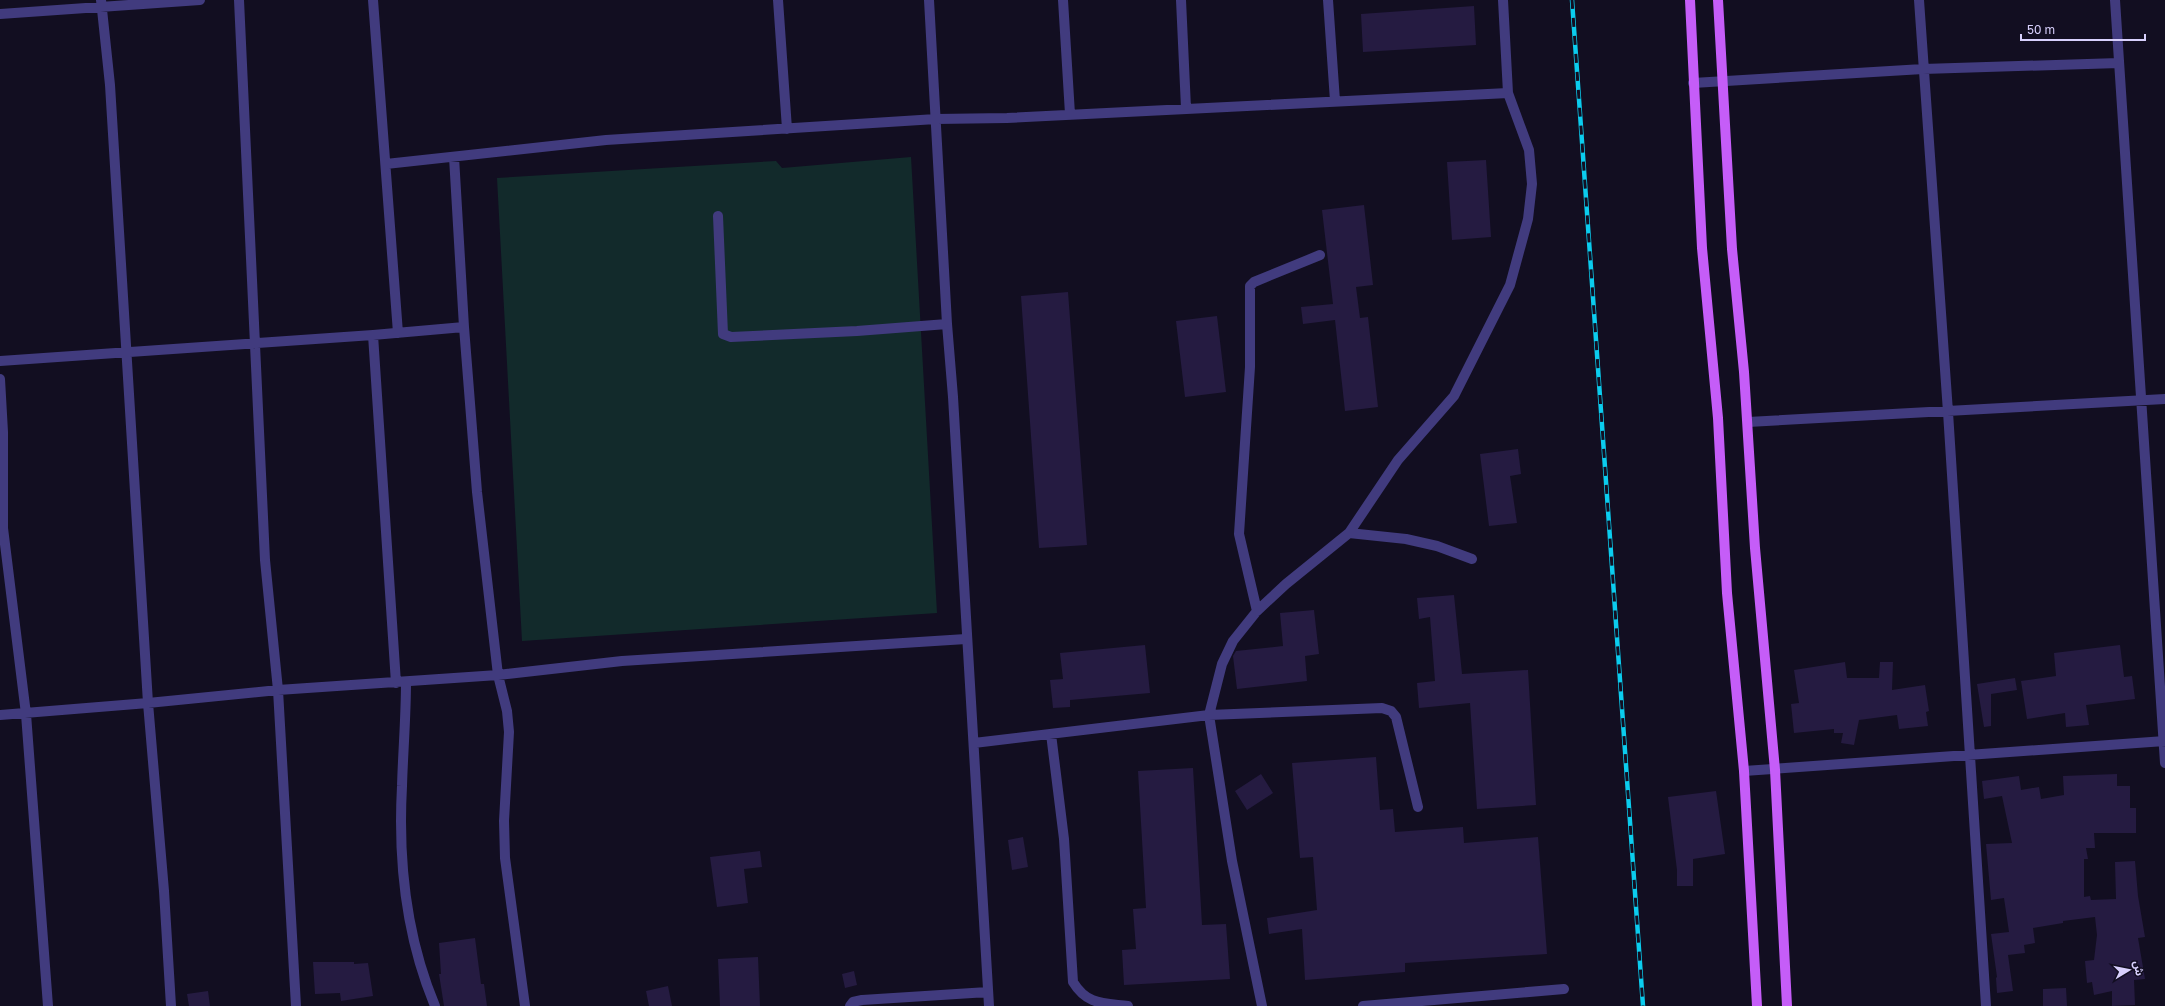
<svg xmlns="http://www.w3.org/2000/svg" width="2165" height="1006" font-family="'Golos Text','Noto Sans Arabic',sans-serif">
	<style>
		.green { fill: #122a2b }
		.building { fill: #251b41 }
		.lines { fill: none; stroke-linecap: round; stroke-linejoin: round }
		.minor { stroke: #413b7e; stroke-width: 10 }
		.major { stroke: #c55df8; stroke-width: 10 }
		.rail-casing { stroke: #0bccee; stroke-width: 4.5 }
		.rail { stroke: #120e21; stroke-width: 3; stroke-dasharray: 9; stroke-linecap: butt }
	</style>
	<rect width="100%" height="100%" fill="#120e21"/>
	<path class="green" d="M911 157 937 613 522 641 497 178 776 161 782 168Z"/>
	<path class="building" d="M1474 6 1476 45 1363 52 1361 14Z
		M1486 160 1491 237 1452 240 1447 162Z
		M1364 205 1373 285 1356 287 1360 318 1368 317 1378 407 1345 411 1335 320 1303 324 1301 307 1333 304 1322 210Z
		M1068 292 1087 545 1039 548 1021 296Z
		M1217 316 1226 392 1185 397 1176 321Z
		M1518 449 1521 474 1510 476 1517 523 1489 526 1480 454Z
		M1454 595 1462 674 1528 670 1536 805 1477 809 1470 703 1419 708 1417 683 1435 681 1430 617 1419 619 1417 598Z
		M1314 610 1319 654 1305 656 1307 681 1237 689 1233 656 1236 651 1283 646 1280 613Z
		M1145 645 1150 693 1070 700V707L1053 708 1050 680 1063 679 1060 653Z
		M2120 645 2124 677 2132 676 2135 699 2086 705 2089 725 2066 727 2065 713 2027 719 2021 681 2056 676 2054 653Z
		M1845 662 1847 678H1879L1880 662H1893L1892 690 1925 685 1929 711 1926 712 1928 726 1899 729 1897 715 1859 720 1854 745 1841 743 1843 733H1834V729L1794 733 1791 704 1799 703 1794 670Z
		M2015 678 2017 690 1991 694V726L1984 727 1977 684Z
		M1376 757 1380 810 1393 809 1395 832 1463 827 1464 843 1538 837 1547 954 1405 963V972L1305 980 1302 929 1269 934 1267 918 1317 910 1313 857 1300 858 1292 763Z
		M1193 768 1202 925 1226 924 1230 979 1124 985 1122 950 1136 949 1133 909 1146 908 1138 771Z
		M1261 774 1273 793 1247 810 1235 791Z
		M2117 774V786H2130V808H2136V833H2094L2095 848H2086L2088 859H2084V897L2090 896 2091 900 2116 899 2115 862 2135 861 2138 896 2145 937 2138 938 2145 979 2134 980 2135 1005 2112 1006V991L2094 995 2092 982 2087 983 2085 961 2094 960 2097 935 2095 917 2063 921V923L2033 928 2035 943 2024 945 2025 953 2008 955 2013 991 1997 993 1996 978 1997 977 1991 934 2009 932 2004 898 1991 900 1986 844 2012 843 2002 796 1984 799 1982 781 2019 776 2021 790 2039 787 2041 799 2064 795 2063 776Z
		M1716 791 1725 854 1693 859V886H1677V870L1668 797Z
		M1023 837 1028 867 1012 870 1008 840Z
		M760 851 762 867 744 869 748 903 717 907 710 857Z
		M475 938 481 984H484L487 1006H444L439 974H441L439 943Z
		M758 957 760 1006H720L718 959Z
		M313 962H354V964L368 963 373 996 341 1001 340 993 315 994Z
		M854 971 857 985 845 988 842 974Z
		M668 986 672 1006H649L646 991Z
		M2066 988 2067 1006H2043V989Z
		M208 991 210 1006H189L187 994Z"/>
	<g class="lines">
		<path class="minor" d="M101 0 110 85 148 703 164 891 171 1006
			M239 0 265 560 278 690 296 1006
			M373 0 398 333
			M778 0 787 129
			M929 0 947 324 953 397 989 1006
			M1063 0 1070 114
			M1181 0 1186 108
			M1328 0 1335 101
			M1919 0 1948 412 1986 1006
			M2115 0 2165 763
			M0 14 200 0
			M1693 83 1923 69 2119 63
			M454 157 464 327 477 492 498 675 507 711 509 732 504 821 505 858 525 1006
			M386 164 606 140 936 119 1007 118 1508 93
			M718 216 723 334 731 337 857 331 947 324
			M373 335 396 683
			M0 361 373 335 464 327
			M0 379 3 432V528L26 714 48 1006
			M1748 422 2165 399
			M1349 533 1406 539 1437 546 1472 559
			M1257 611 1239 534 1250 367V286L1254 282 1320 255
			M406 682C406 717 403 751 402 786 398 860 406 937 435 1006
			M0 715 148 703 278 690 498 675 622 661 966 639
			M1051 734 1064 839 1073 982C1087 1005 1103 1003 1128 1006
			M974 743 1209 715 1382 708 1391 711 1396 717 1418 807
			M1744 771 2165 741
			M850 1006 853 1002 862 1000 988 992
			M1262 1006 1232 861 1209 715 1222 664 1233 641 1257 611 1286 584 1349 533 1398 460 1454 396 1510 285 1528 219 1532 184 1529 150 1508 93 1503 0
			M1363 1006 1564 989"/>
		<path class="major" d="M1690 0 1702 248 1718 418 1727 593 1744 771 1757 1006
			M1718 0 1732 249 1744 372 1755 548 1775 770 1787 1006"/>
		<defs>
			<path id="rail" d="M1572 0 1643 1006"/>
		</defs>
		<use href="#rail" class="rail-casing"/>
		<use href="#rail" class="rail"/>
	</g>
	<g transform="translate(2129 970) rotate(80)" stroke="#120e21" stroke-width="3" paint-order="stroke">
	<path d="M0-3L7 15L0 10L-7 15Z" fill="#d8d0fd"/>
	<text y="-6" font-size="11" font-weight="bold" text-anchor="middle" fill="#d8d0fd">ش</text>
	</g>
	<path d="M2021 34v6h124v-6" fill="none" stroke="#d8d0fd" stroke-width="2"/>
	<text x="2027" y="34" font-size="12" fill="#d8d0fd" stroke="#120e21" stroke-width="3" paint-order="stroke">50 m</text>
</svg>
